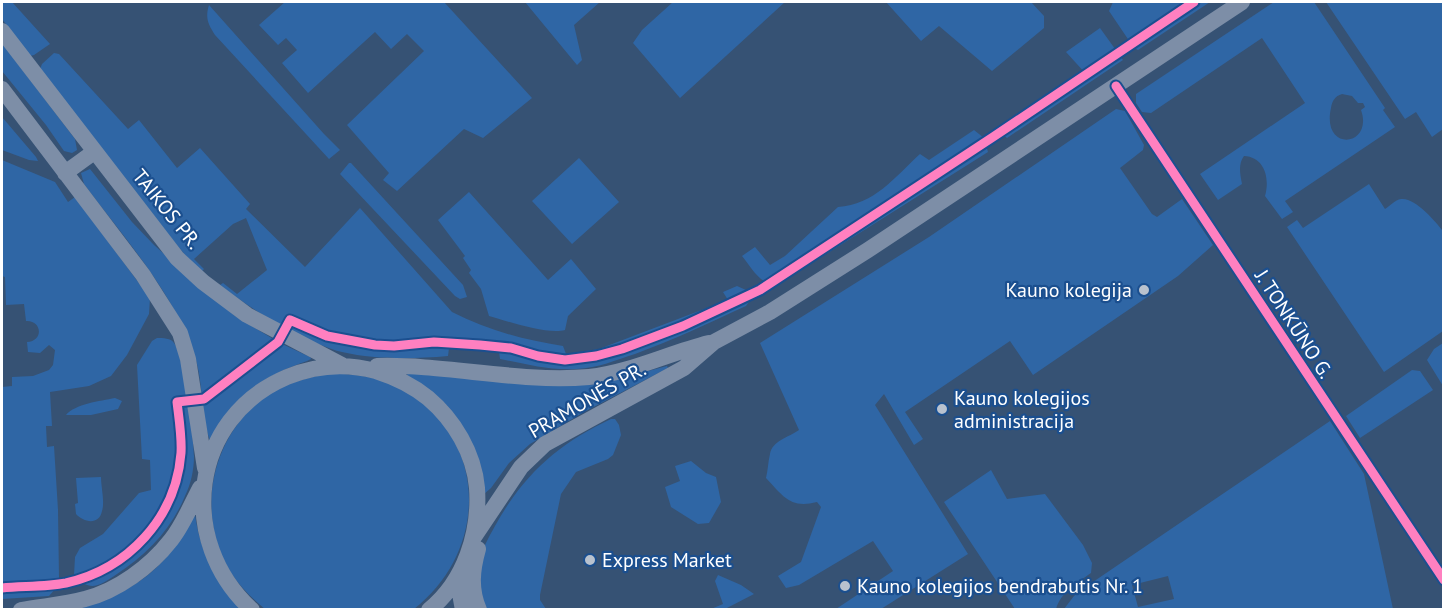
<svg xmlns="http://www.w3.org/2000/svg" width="1445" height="611" font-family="'PT Sans',sans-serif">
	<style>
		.green { fill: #2f66a5; fill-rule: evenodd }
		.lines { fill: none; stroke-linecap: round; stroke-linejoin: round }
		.street { stroke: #7d92a8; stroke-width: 10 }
		.primary { stroke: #7d8ea7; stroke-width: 16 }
		.cycleway-casing { stroke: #1b4f8f; stroke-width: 13 }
		.cycleway { stroke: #ff80c0; stroke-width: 9 }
		.poi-dot { fill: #b9c2ce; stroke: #1b4f8f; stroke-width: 2 }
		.labels { text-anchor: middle; stroke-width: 4.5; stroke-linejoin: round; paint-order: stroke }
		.street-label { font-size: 20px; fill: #fff; stroke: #1b4f8f }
		.poi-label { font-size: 20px; fill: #fff; stroke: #1b4f8f; text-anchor: start }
	</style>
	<rect width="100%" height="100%" fill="#365274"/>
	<path class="green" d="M2 2H12L50 44 34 55 30 56 2 19Z
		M285 2H444L532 98 483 138 464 129 397 191 383 180 389 173 347 125 424 51 407 34 391 49 375 32 308 93 282 63 297 50 286 38 278 45 259 25Z
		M525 2H600L574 25 582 60 577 65Z
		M673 2H785L680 98 633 43 642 30Z
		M886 2H1031L1044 16V28L992 71 939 26 921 41Z
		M1113 2H1210L1138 50 1134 48 1109 11Z
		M1274 2H1314L1385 108 1383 110 1395 127 1285 201 1293 212 1282 219 1265 196C1270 179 1265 157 1244 156 1238 164 1240 174 1242 184L1218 200 1200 174 1305 103 1262 38 1151 113 1142 112 1136 103V94ZM1342 94 1352 96 1358 103H1363L1365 107 1361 110C1374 147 1321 153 1331 108 1332 101 1335 96 1342 94Z
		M1326 2H1443V129L1432 137 1416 112 1405 119Z
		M209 5 324 134 340 150 329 159 215 35C208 24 205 18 209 5Z
		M1100 28 1123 60 1007 138 1000 132 1086 74 1066 52Z
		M2 43 75 139 77 150 72 153 64 151 46 125 2 71Z
		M54 53 59 54 128 129 139 120 177 168 200 148 250 204 246 209 305 267 360 208 452 312C487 330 524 340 563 346L566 354 599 349 728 300 723 292 737 286 746 290 751 289V299L746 306C709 323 673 340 635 354 616 360 598 368 577 369 550 371 526 364 500 359L499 351 449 348 448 356C413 359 377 360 342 352 303 342 252 310 220 285L223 283 237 294 267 270 246 218 233 224 194 259 204 269 201 272 198 270 175 243 40 69 42 64Z
		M1116 109 1125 111 1144 145 1143 150 1120 168 1152 214 1157 217 1182 199 1213 245 1178 276 1033 375 1010 341 905 412 923 439 914 445 884 394 875 405 968 554 881 609H836L893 571 873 541 799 585 786 588 778 576 801 562 821 507 817 502C790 509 783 496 766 478 768 470 768 462 770 454 772 441 789 437 799 430L760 343 929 237Z
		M2 117 36 157 38 161 29 160 2 150Z
		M974 130 984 138 988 152 777 285C761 286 751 267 742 256L755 247 770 265 785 256 838 207C874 205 895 177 920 154L929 160Z
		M579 158 619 202 572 244 532 201Z
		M2 160 55 182 68 202 75 197 150 298 149 314 127 355 111 376 89 386 50 392 52 426H46L47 447 54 446 58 510 59 578 56 588 49 596 2 599V387L12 386V377L33 376 49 370 53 365 55 350 49 345 40 353 28 352 27 342C44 341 42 320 26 321L24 304 6 305 5 277 2 276Z
		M349 163H351L463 285 467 297 460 299 455 296 340 174Z
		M90 169 132 222 154 245 235 316 280 343 310 357 311 359 307 361C261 377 233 396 210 440 200 415 204 381 194 354 172 290 124 238 84 184L81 173Z
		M1369 184 1385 209C1390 206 1395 200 1401 199 1415 197 1435 221 1443 231V331L1384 372 1287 227 1297 220 1303 228Z
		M469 192 548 280 571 259 596 289 568 316 565 330C548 335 507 321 489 316L481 289 469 273 471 270 463 258 465 256 438 220Z
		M157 338C163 338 171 338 174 343 184 355 194 437 194 456 194 469 191 484 185 496 171 530 147 554 117 574 99 586 90 593 74 575L75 557 80 548 103 534 139 493 151 490 150 460 142 459 137 365 152 341Z
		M1443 343V386L1427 360 1434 349Z
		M667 366 668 368 584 412 530 444 509 463 491 488 484 494 481 475 407 375 408 373 580 385 599 384Z
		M1412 370 1420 371 1433 390 1360 438 1346 416Z
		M333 373C355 375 376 376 396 386 488 431 492 548 414 609L266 610C253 599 240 587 231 573 193 513 212 430 272 392 291 381 312 377 333 373Z
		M115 398 122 401 118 409 91 415H66C75 404 100 401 115 398Z
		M611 419H615L619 425 621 435 613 455 608 459 576 472 561 494 540 595V600L546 609 483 610C482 595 477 578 479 564 481 550 489 537 495 526 523 475 559 443 611 419Z
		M1330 421 1364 474 1393 609H1064L1074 596 1090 584ZM1168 576 1174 599 1138 607 1132 585Z
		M691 461 706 473 716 477 721 502 709 523 698 524 671 507 665 487 680 481 675 466Z
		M991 470 1007 499 1045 494 1083 545 1092 563 1091 573C1077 583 1061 592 1056 609H1015L944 502Z
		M101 477C101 487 105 502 102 511 99 526 83 522 76 514L75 504 78 503 76 478Z
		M195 515C201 555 216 579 241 610H75C137 590 163 572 195 515Z
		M718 575 741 585 754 594 725 609H711L723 604 715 581Z"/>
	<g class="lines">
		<path class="street" d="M1116 86 1444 580"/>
		<path class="primary" d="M2 31 177 258 203 282 247 315 342 365
			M2 89 143 275 180 333 188 359 205 468
			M65 173 94 152
			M377 366C447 364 518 383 589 377 629 373 669 353 709 343
			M474 537 521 467 545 444 684 368 714 342 770 312 868 250 1242 2
			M478 549C472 570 470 589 479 610
			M457 577 463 610
			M21 610C42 606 64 605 85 599 117 591 150 567 171 540 183 525 191 505 200 488
			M252 610C176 541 190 418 287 377 316 365 346 363 376 371 395 377 412 385 428 398 454 420 474 453 477 488 480 532 465 581 429 610"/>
		<defs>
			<path id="cycleway" d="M1116 86 1444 580
				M2 588C22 586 46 587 66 583 128 569 176 518 181 453 182 437 179 419 177 402L204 399 278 342 290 320 327 336 375 345 394 346 434 342 480 345 511 348 538 356 565 360 596 356 622 349 683 326 760 290 993 137 1194 2"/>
		</defs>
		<use href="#cycleway" class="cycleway-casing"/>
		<use href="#cycleway" class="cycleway"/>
	</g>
	<g class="poi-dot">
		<circle cx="1144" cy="290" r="6"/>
		<circle cx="942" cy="409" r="6"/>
		<circle cx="590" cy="560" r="6"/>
		<circle cx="845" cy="586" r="6"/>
	</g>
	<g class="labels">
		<g class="street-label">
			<text transform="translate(167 209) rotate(51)" y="7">TAIKOS PR.</text>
			<text transform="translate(1294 324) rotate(57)" y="7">J. TONKŪNO G.</text>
			<text transform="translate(587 400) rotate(-30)" y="7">PRAMONĖS PR.</text>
		</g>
		<g class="poi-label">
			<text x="1132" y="297" text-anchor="end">Kauno kolegija</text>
			<text x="954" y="405">Kauno kolegijos<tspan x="954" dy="23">administracija</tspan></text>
			<text x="602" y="567">Express Market</text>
			<text x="857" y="593">Kauno kolegijos bendrabutis Nr. 1</text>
		</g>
	</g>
	<rect width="1445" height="611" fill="none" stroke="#ffffff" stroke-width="6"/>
</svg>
